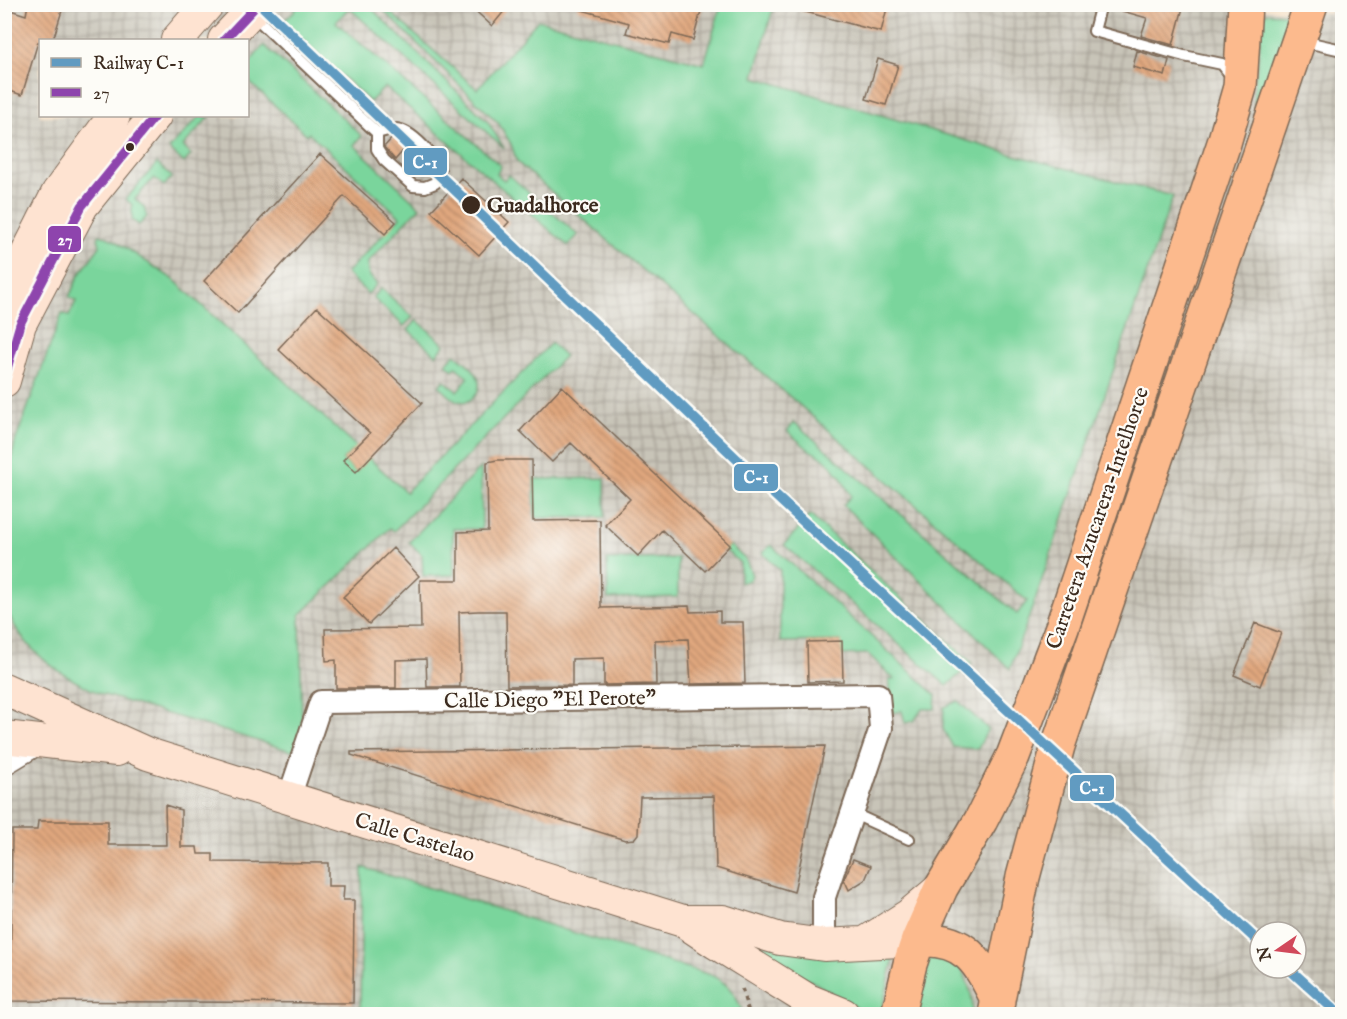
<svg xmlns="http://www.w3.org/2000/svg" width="1347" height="1019" font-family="'IM FELL English',serif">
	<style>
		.industrial { fill: url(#industrial-grid); fill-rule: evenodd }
		.green { fill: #7ad59c; stroke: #5a805d; stroke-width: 1.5; fill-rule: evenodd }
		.building { fill: url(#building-back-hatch) }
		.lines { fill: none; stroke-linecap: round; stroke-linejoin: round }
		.service-casing { stroke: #7c6856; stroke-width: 14 }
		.minor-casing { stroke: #7c6856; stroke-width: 26 }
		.tertiary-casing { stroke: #7c6856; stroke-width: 30 }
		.secondary-casing { stroke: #7c6856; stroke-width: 34 }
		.primary-casing { stroke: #7c6856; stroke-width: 36 }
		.path { stroke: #7c6856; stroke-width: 4; stroke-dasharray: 4.5 4.5; stroke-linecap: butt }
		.service { stroke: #fff; stroke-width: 10 }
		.minor { stroke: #fff; stroke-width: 22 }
		.tertiary { stroke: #fff; stroke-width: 27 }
		.secondary { stroke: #fee3d1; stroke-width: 32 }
		.primary { stroke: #fcba8d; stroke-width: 33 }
		.bus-1-casing { stroke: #fdfcf7; stroke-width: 14 }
		.bus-1 { stroke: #8e44ad; stroke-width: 9 }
		.rail-1-casing { stroke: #fdfcf7; stroke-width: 15 }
		.rail-1 { stroke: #619bc1; stroke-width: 10 }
		.bus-dot { fill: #3b2a1e; stroke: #fdfcf7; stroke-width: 2 }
		.labels { text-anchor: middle; stroke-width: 4.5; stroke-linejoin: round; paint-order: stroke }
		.stop-label { font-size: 21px; font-weight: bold; fill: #3b2a1e; stroke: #fdfcf7; text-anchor: start }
		.street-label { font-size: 21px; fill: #3b2a1e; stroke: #fdfcf7 }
		.line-badge { stroke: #fdfcf7; stroke-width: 2 }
		.badge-label { font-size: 16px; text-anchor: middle; font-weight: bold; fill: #fff }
	</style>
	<defs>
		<pattern id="industrial-grid" width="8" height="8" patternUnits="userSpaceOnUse" patternTransform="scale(1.5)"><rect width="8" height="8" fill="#c8c4b8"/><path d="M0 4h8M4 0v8" fill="none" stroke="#a49f95"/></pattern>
		<pattern id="building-back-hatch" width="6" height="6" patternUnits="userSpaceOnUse" patternTransform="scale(1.5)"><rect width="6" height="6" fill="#e0a77e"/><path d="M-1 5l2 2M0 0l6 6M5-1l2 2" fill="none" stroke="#b78867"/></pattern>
	</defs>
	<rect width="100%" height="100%" fill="#fdfcf7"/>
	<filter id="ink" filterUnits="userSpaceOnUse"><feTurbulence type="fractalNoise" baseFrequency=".0167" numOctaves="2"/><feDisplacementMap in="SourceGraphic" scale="12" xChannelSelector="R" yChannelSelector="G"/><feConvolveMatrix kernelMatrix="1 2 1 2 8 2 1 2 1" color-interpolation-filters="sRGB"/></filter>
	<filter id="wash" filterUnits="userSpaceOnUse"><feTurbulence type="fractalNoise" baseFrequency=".008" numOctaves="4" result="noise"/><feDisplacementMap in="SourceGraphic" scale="24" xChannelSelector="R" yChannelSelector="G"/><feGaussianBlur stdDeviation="1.35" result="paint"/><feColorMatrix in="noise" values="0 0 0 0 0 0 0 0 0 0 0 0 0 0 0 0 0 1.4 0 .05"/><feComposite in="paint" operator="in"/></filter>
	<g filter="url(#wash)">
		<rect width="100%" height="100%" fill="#f4dbbe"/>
		<path class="industrial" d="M1222 4V7L1330 13 1333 5H1342V1014H5V5ZM40 40H248V116H40ZM1260 932H1296V968H1260Z"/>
		<path class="green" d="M300 5H368L488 122 504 148 349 8 336 22 501 166 497 174 504 180 509 175 578 235 568 246 385 87 370 102 283 22Z
			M378 5H382L477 89 538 20 704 64 721 5H774L754 77 1011 154 1173 196 1033 606 1010 669 843 505 851 496 840 476 825 459 809 450 787 431 794 422 1017 614 1027 601 517 162 511 144 499 124Z
			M1265 13 1289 14 1293 18 1258 119 1253 93 1259 53 1261 18Z
			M264 45 362 136 354 145 420 207 368 262C367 273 369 276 377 284L368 294 346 273 400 217 309 133 307 135 248 81V64Z
			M200 116H210L183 146 191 155 184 163 169 149Z
			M157 163 172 177 164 186 154 178 135 199 144 207 147 217 139 225 132 220V205L126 199Z
			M100 234 114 240 173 279 406 492 551 343 565 356 394 531 390 528 300 615 302 728 295 752 101 694C60 676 20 649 5 605V490L15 442 62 313 69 316 76 301 69 297 79 275 100 246 98 238ZM352 451 365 462 356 472 343 460Z
			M381 288 413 317 404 326 373 298Z
			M417 320 445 345 436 355 408 330Z
			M455 354C462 360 472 366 476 374 485 387 474 406 458 401 451 399 444 390 439 386L444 380 457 391 468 378 456 367 453 370 446 364Z
			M481 467 482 529H453L454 575 423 576 422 555 409 542Z
			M605 478V517L535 518 534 479Z
			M810 515 972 663 947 686 784 545Z
			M730 545 746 560 752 575 750 580 740 583V563L725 550Z
			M771 545 936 695 935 709H922L914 721 905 723 902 711 893 713 889 680 894 679 868 654 842 655 841 641 780 642V570L762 553Z
			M678 558V597L608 599 607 560Z
			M958 701 988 729 978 749 953 747 943 729 944 707Z
			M362 867 711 975C729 983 737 996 743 1014L360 1012Z
			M736 943 895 952 881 1014H866L815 983Z
			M928 954 958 962C966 978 975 997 972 1014H913Z"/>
		<g id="blocks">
			<path class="building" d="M28 4H64L53 40 38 42 22 95 4 89V8L26 15Z
				M468 4H510L492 26Z
				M578 4H703L693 40 672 34 669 44 626 33 629 23 578 9Z
				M799 4H888L881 32 798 10Z
				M1116 4H1184L1173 45 1141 36 1147 18 1115 9Z
				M1137 51 1169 60 1165 76 1133 67Z
				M878 59 898 65 886 105 866 99Z
				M394 136 404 140 409 144 395 160 384 147Z
				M320 154 396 222 385 234 344 196 238 313 204 281Z
				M461 178 509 222 479 255 431 211Z
				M317 307 422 403 356 472 343 460 370 433 278 349Z
				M562 386 730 545 705 571 662 530 638 556 605 525 630 499 571 443 552 462 520 431Z
				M497 460H532L533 521 600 520 601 608 689 606 690 612 720 611V622H743L745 683 691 684 688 639 655 640 656 684 604 685V658L572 659V685L507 686 506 611H478L459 612 460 687H427L426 659 396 660V688H336V660L326 661 325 629 421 628 420 580H458V532L488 531 487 462Z
				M393 548 419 576 369 624 343 597Z
				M1255 623 1281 633 1260 686 1234 675Z
				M842 641 843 681 808 682 807 642Z
				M825 746 794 892 716 868 714 796 640 797 638 834 634 839 625 840 351 755V752Z
				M165 805 181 810V847H197L198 854H213V862L328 863V886H344L343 900H354L353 1003 10 1001 12 830H37L38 821H108V845H166Z
				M853 859 871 866 865 880 849 890 844 879Z"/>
		</g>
	</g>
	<g filter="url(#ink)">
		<use href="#blocks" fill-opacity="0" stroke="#7c6856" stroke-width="1.5"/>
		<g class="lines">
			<defs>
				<path id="service" d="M1101 4 1094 31 1184 56 1222 64 1232 77
					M253 15 377 133V149L384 160 413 186 425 187 435 183 440 171C436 158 412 130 396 129 391 128 383 132 377 133
					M1302 41 1342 50
					M852 813 909 839"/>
				<path id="minor" d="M289 798 321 702 878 695 881 728 824 897V945"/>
				<path id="tertiary" d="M4 761 37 741"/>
				<path id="secondary" d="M177 40 208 4
					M224 40 258 4
					M4 299 58 192 114 116
					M4 381 20 324 82 206 155 116
					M4 689 148 754 683 921H723L780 939 824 945 918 940
					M4 737 117 750
					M683 921 716 943 808 1000 843 1014
					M868 941 909 915 941 888"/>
				<path id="primary" d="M918 940C966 937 979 962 998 1001
					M898 1014 910 964 918 940 941 888 981 820 1013 756 1062 627 1224 143 1240 87 1245 4
					M995 1014 1023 877 1058 746 1311 4"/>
			</defs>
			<use href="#service" class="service-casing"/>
			<use href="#minor" class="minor-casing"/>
			<use href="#tertiary" class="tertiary-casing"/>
			<use href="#secondary" class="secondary-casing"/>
			<use href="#primary" class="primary-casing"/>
			<path class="path" d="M742 989 749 1014"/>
			<use href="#service" class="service"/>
			<use href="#minor" class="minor"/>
			<use href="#tertiary" class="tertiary"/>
			<use href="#secondary" class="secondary"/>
			<use href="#primary" class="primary"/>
			<defs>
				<path id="bus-1" d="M224 40 258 4
					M4 379 20 324 82 206 155 116"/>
			</defs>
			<use href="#bus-1" class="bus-1-casing"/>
			<use href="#bus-1" class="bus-1"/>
			<defs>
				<path id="rail-1" d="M260 4 765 486 1260 943
					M1288 968 1339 1014"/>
			</defs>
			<use href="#rail-1" class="rail-1-casing"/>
			<use href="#rail-1" class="rail-1"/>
		</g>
	</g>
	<g class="bus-dot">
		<circle cx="130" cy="147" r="5"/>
		<circle cx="471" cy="205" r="10"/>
	</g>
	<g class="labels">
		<g class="stop-label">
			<text x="487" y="212">Guadalhorce</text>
		</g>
		<g class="street-label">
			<text transform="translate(1097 518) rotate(-71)" y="7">Carretera Azucarera-Intelhorce</text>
			<text transform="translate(550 699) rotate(-1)" y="7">Calle Diego "El Perote"</text>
			<text transform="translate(415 837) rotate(17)" y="7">Calle Castelao</text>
		</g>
	</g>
	<g class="line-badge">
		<rect x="403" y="147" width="45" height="29" rx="6" fill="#619bc1"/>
		<rect x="47" y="225" width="35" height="28" rx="6" fill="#8e44ad"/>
		<rect x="733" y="463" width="46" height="29" rx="6" fill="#619bc1"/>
		<rect x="1069" y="774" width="46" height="28" rx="6" fill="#619bc1"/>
	</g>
	<g class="badge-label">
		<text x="425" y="168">C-1</text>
		<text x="65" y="245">27</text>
		<text x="756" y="483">C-1</text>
		<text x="1092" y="794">C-1</text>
	</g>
	<rect width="1347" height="1019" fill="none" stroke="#fdfcf7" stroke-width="24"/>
	<rect x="39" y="39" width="210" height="78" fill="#fdfcf7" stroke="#afa8a0" stroke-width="1.5"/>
	<rect x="51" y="58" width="30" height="9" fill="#619bc1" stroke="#afa8a0" stroke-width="1.5"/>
	<text x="93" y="69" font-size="18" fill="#3b2a1e">Railway C-1</text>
	<rect x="51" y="88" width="30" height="9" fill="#8e44ad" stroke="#afa8a0" stroke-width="1.5"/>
	<text x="93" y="99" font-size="18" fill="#3b2a1e">27</text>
	<g transform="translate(1278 950) rotate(256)"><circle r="28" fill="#fdfcf7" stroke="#afa8a0" stroke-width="1.5"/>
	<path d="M0-4.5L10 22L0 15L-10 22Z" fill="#d1495b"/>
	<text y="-9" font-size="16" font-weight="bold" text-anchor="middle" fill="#3b2a1e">N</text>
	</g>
</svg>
